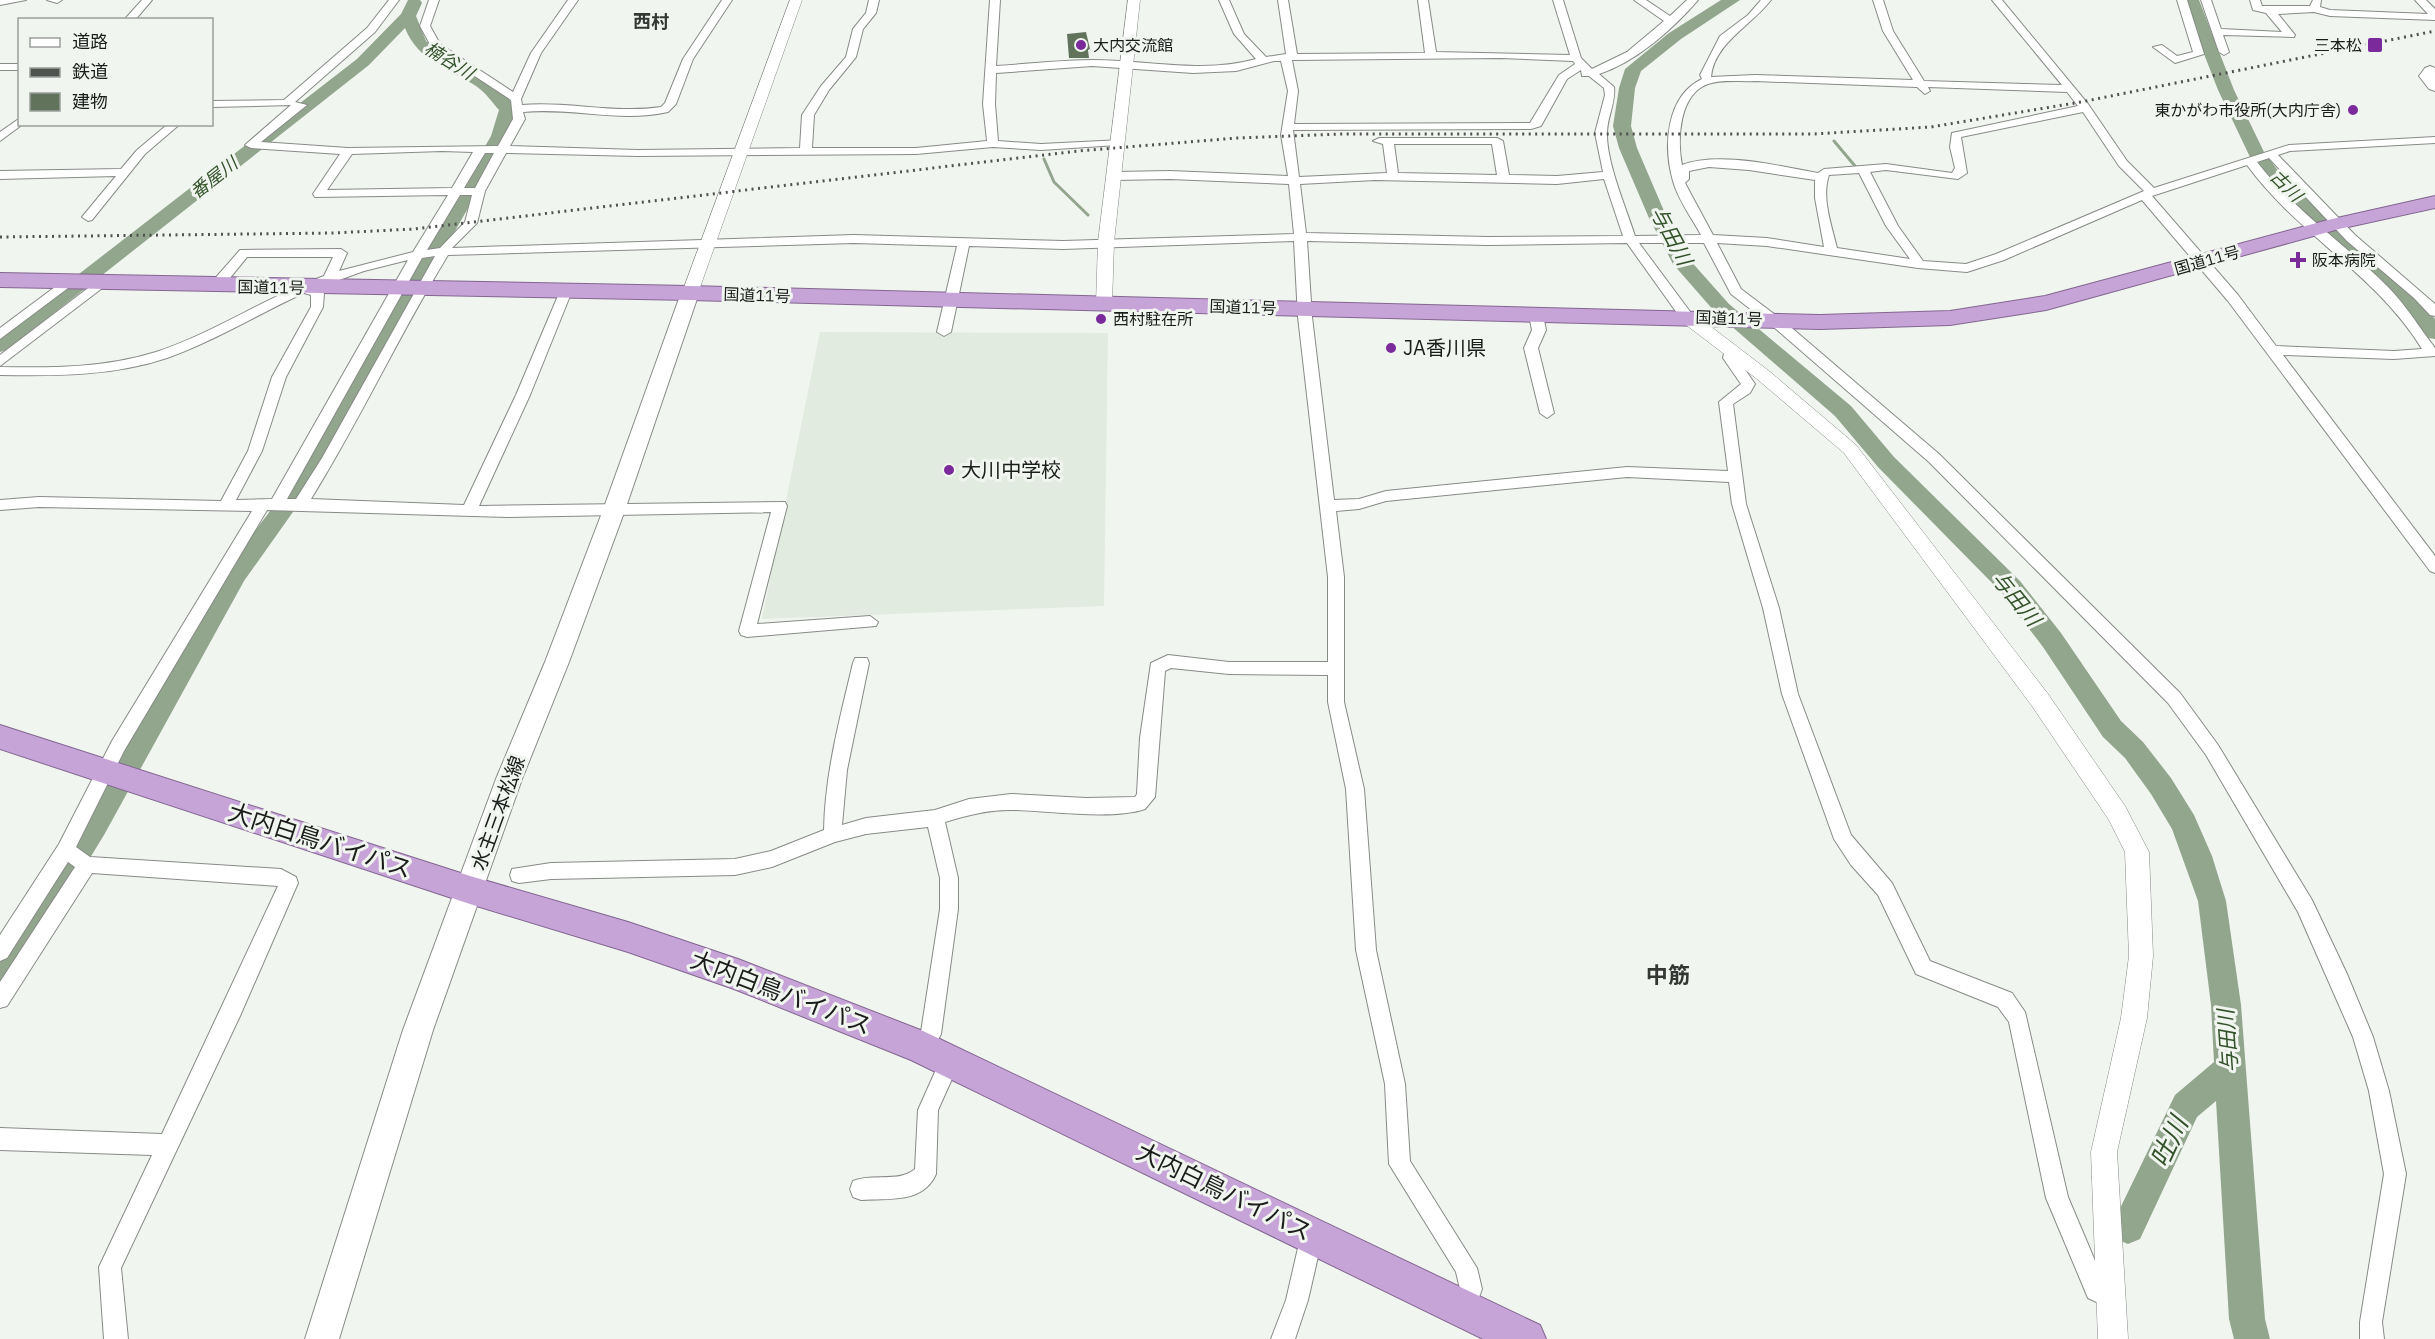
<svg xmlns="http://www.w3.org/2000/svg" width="2435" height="1339" font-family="'IBM Plex Sans','Noto Sans JP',sans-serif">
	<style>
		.built { fill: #e2ebdf }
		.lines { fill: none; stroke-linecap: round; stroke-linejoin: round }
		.stream { stroke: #91a68c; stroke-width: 3 }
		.river { fill: #91a68c; fill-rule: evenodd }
		.building { fill: #61745b }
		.minor-casing { stroke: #878b86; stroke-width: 2 }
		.tertiary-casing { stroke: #878b86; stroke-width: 1 }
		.secondary-casing { stroke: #878b86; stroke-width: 2 }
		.trunk-casing { stroke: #82668f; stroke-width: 2 }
		.minor { fill: #fff; fill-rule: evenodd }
		.tertiary { fill: #fff; fill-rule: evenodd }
		.secondary { fill: #fff; fill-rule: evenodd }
		.trunk { fill: #c7a4d8; fill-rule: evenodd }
		.rail { stroke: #50524f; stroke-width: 3; stroke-dasharray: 2 4.5; stroke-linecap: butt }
		.poi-dot { fill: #7a2a9b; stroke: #f1f5f0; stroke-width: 2 }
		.labels { text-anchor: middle; stroke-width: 6; stroke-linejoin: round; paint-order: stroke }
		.far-poi-label { font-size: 16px; fill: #1b1d1b; stroke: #f1f5f0; text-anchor: start }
		.far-street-label { font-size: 16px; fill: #1b1d1b; stroke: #f1f5f0 }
		.far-quarter-label { font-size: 18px; font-weight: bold; fill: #343733; stroke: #f1f5f0 }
		.far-water-label { font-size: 18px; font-style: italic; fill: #33532a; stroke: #f1f5f0 }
		.poi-label { font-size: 20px; fill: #1b1d1b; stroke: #f1f5f0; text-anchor: start }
		.street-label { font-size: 20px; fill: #1b1d1b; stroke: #f1f5f0 }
		.water-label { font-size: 21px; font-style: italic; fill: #33532a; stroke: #f1f5f0 }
		.quarter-label { font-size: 22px; font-weight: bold; fill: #343733; stroke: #f1f5f0 }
		.near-street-label { font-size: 24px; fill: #1b1d1b; stroke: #f1f5f0 }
		.near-water-label { font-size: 26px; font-style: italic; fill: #33532a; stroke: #f1f5f0 }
	</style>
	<rect width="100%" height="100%" fill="#f1f5f0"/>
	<path class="built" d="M820 332 1108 333 1104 606 762 619Z"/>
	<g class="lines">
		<path class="stream" d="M1834 141 1855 166
			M1044 159 1054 182 1088 215"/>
		<path class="river" d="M408 0H420L422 3 416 16 426 41 440 52 491 80 514 105 517 109 509 136 305 495 244 581 104 835 11 987 0 991V950L84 819 226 569 286 490 491 136 499 110C492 102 485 92 476 86 448 68 418 61 405 28L369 65 7 350 0 352V335L357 59 401 14Z
			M1721 0H1740L1681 39 1641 71 1635 88 1631 126 1637 148 1667 218 1688 258 1729 304 1851 406 1894 457 2020 581 2061 633 2121 721 2143 742 2171 778 2194 815 2212 856 2226 901 2241 1005 2265 1319 2270 1339H2234L2229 1319 2216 1101 2197 1117 2140 1239 2128 1244 2116 1239 2111 1227 2175 1095 2214 1062 2211 1005 2198 901 2172 829 2151 794 2125 758 2103 737 2043 647 2002 593 1878 467 1835 416 1715 312 1673 264 1649 218 1619 148 1613 126 1619 88 1625 69 1669 33Z
			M2183 0H2199L2234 90 2264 152 2279 172 2365 252 2410 288 2435 319V339L2428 338 2396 296 2351 260 2267 180 2250 157 2218 90Z"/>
	</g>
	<path class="building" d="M1086 32 1090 49 1088 50 1089 58H1069L1067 34Z"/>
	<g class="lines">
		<defs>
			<path id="minor" d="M0 0H26L0 5Z
				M47 0H62L57 3Z
				M142 0H152L135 20H124Z
				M389 0H399L375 32 295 102 307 105 261 142 348 148 498 146 513 119 511 100 432 48 420 26 429 0H439L430 26 440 44 513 92 531 53 568 0H578L541 53 521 99 522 105C569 101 614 114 661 107L665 103 683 59 722 0H732L693 59 676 104 668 112C620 123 572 107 523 112L525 119 510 146 638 150 800 148 802 115 821 86 846 57 853 29 866 13 869 0H879L876 13 863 29 856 57 829 90 814 115 812 148H916L987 141 983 104 990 0H1000L996 66C1028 64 1061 60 1092 60 1148 60 1202 74 1256 59L1234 34 1219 0H1229L1244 34 1266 57 1286 54 1278 0H1288L1297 54 1425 53 1418 0H1428L1436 52 1570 55 1553 0H1563L1581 58 1592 69 1627 52 1664 21 1634 0H1646L1670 16 1687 0H1698C1673 29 1636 62 1599 74L1614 87C1616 103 1607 117 1607 133 1606 161 1626 208 1635 236L1701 235C1692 218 1678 200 1673 181 1663 147 1666 96 1702 79L1700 75 1720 36 1748 15 1761 0H1771C1752 25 1714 43 1711 77L1755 75 1913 80 1883 31 1873 0H1883L1893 31 1924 81 2062 85 1992 0H2002L2088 104 2127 161 2154 188 2289 145 2435 137V143L2290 151 2278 155 2355 235 2435 304V316L2430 315 2414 298 2347 241 2269 158 2257 162C2294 210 2345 244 2387 286 2406 305 2419 327 2435 348V356L2394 359 2283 355 2435 556V573L2430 571 2228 301 2142 200 2004 260 1967 272 1918 268 1767 246 1717 243 1741 289 1786 323 1939 454 2180 693 2218 745 2312 900 2347 974 2373 1037 2389 1091 2406 1174 2382 1322 2384 1339H2360V1322L2384 1174 2369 1091 2353 1037 2298 912 2206 755 2168 703 1929 462 1776 329 1731 294 1704 243H1639L1694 317 1687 321 1682 320 1627 243 1488 245 1307 241 1312 317 1334 500 1359 499 1386 491 1627 467 1728 471 1719 402 1741 384 1723 358 1725 348H1735L1737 358 1755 384 1750 393 1733 404 1746 504 1779 608 1798 694 1851 835 1892 883 1930 961 2012 993 2025 1012 2068 1197 2104 1282 2119 1290 2122 1298 2119 1306 2111 1309 2088 1298 2046 1198 2009 1022 1998 1007 1916 974 1878 895 1851 865 1834 839 1782 694 1763 608 1732 504 1729 482 1627 477 1386 501 1359 509 1336 511 1344 577V702L1364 789 1376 950 1405 1084 1410 1161 1477 1268 1482 1289 1472 1316 1464 1319 1456 1316 1453 1308 1460 1289 1456 1272 1389 1164 1385 1084 1356 950 1346 789 1328 702V675L1229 674 1171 668 1165 671 1155 797 1145 809C1114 820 1049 811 1014 810 991 809 967 815 945 822L958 878V909L941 1034 930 1055 923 1058 916 1055 913 1048 921 1032 940 909V878L928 827 866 834 835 842 772 867 735 875 551 879 519 883 512 881 510 875 512 869 551 863 735 859 771 851 824 830C825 773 840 718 853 663L855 658H867L869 663 847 770 842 825 866 818 935 810 969 799 1011 794 1086 798 1135 797 1137 794 1140 738 1151 663 1168 655 1229 662H1328V577L1298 317 1294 241 1063 249 969 246 951 332 944 336 937 332 957 246 854 243 448 255C399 335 360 420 311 499L464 505 516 395 560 291 566 287 572 291 530 395 479 506 785 502 787 506 757 624 870 616 878 622 876 626 747 637 741 635 739 631 771 512 507 517 267 510 124 751 76 847 90 857 281 869 296 877 298 883 240 1016 121 1268 128 1339H104L99 1267 152 1155 0 1150V1128L162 1134 278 886 92 873 7 1006 0 1008V982L75 867 68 862 7 958 0 961V935L59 844 112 741 252 511 39 507 0 510V500L39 497 221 501 248 451 272 377 311 307V295L304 293C258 314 215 341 167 358 113 376 57 376 0 375V367C52 368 105 368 156 352 214 333 266 297 324 276L333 257H247L221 289H211V283L240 250 341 249 347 253 339 271 413 252 448 195 315 197 313 194 340 154 251 148 245 145 291 105 212 107V101L284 100 367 28ZM1501 58 1573 61 1575 64 1559 75 1530 123 1294 124 1298 91 1292 60ZM1274 61H1281L1288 91 1281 135 1288 176 1170 171 1115 172 1109 176 1115 180 1170 179 1289 184 1294 234 1063 241 854 235 452 248 477 223 485 191 506 153 638 156 916 154 993 147 1041 150 1118 145 1122 144V140L1041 144 998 141 995 104 996 73 1092 66 1193 73 1236 71ZM1581 70 1582 76H1589L1604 88 1605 95 1595 133 1603 172 1557 176 1509 175 1503 141 1497 138H1379L1373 141 1383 144 1387 173 1299 177 1293 130 1531 129 1541 126 1567 79ZM1755 81 1917 87 1925 94 1930 91 1928 87 2067 92 2078 106 1952 133 1950 147 1955 168 1952 173 1886 164 1824 169 1818 173C1779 166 1719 151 1682 165 1677 140 1679 94 1708 84 1722 79 1741 82 1755 81ZM2083 112 2119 166 2144 191 1996 254 1966 264 1923 261 1898 226 1870 172 1886 170 1958 179 1967 173 1961 137ZM1394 144H1492L1497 175 1398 173ZM442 151 473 152 452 188 327 190 352 154ZM485 153H494L475 188H464ZM2247 165C2297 234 2377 275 2422 349L2394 351 2276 346 2238 295 2152 196ZM1709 167 1749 170 1815 180V198L1824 247 1767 238 1713 235 1685 183 1689 179V171ZM1859 173 1886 226 1910 259 1837 248C1832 226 1821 198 1829 175ZM1604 179 1623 236 1488 237 1306 233 1300 184 1375 180 1557 184ZM460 195H472L465 222 440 248 427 250ZM435 256 322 458 296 499H287L422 258ZM408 260 272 499 236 500 262 451 286 377 323 307 324 293 317 288 364 271Z
				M2177 0H2187L2204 54 2175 63 2153 47 2162 45 2177 56 2193 52Z
				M2201 0H2211L2221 29 2282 32 2266 13 2253 10 2250 0H2260L2262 6H2310L2313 0H2321L2320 7 2330 10 2428 14 2415 0H2426L2435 9V20L2330 16 2314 12 2278 14 2295 35 2294 37 2223 35 2229 52 2224 55 2219 52Z
				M0 64H20V70H0Z
				M20 118V124H23L0 141V132Z
				M168 124H180L145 154 92 220 88 221 82 217 116 176 0 179V171L121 169 137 150Z
				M67 278 73 282 72 285 0 339V328Z
				M100 279 106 283 105 286 0 366V355Z
				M1536 311 1543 315 1546 330 1538 348 1554 413 1547 418 1540 413 1524 348 1532 330 1529 315Z
				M950 1051 957 1054 960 1061 938 1110 936 1174C923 1204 888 1198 861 1200L853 1197 850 1189 853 1181C873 1173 899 1183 915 1169L918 1110 943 1054Z
				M1312 1224 1320 1227 1323 1235 1308 1300 1295 1339H1271L1286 1300 1301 1235 1304 1227Z"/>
			<path id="tertiary" d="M790 0H802L698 293 690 298 684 297 682 293Z
				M1128 0H1140L1114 242 1112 304 1104 309 1096 304 1098 242Z
				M1687 312 1693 313 1769 371 1856 445 2048 694 2125 806 2149 852 2153 956 2147 1018 2117 1152 2128 1339H2098L2091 1152 2121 1018 2129 956 2125 852 2109 820 2032 706 1844 453 1757 379 1681 321 1679 317Z"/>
			<path id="secondary" d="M2430 66 2435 68V91L2429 89 2419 76 2425 68Z
				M690 287 699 293 625 510 569 662 522 779 433 1030 339 1339H305L403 1030 496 779 545 662 603 510 681 293Z"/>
			<path id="trunk" d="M2435 196V208L2339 229 2046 310 1950 325 1820 329 690 300 0 287V273L690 286 1820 315 1950 311 2045 296 2328 220Z
				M0 725 470 876 628 922 738 959 923 1031 1540 1325 1546 1339H1483L911 1060 734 989 628 952 470 904 0 749Z"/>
		</defs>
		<use href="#minor" class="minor-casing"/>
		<use href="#tertiary" class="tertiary-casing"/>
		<use href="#secondary" class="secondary-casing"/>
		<use href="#trunk" class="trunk-casing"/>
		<use href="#minor" class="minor"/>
		<use href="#tertiary" class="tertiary"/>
		<use href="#secondary" class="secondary"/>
		<use href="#trunk" class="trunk"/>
		<path class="rail" d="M0 237 333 233 414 229 1078 151 1237 138 1343 134H1813L1931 127 2081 102 2435 31"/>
	</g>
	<g class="poi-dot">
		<circle cx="1081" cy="45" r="6"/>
		<rect x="2367" y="37" width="16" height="16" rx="3"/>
		<circle cx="2353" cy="110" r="6"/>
		<path d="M2295 251h6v6h6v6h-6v6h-6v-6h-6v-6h6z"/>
		<circle cx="1101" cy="319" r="6"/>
		<circle cx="1391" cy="348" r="6"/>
		<circle cx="949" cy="470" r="6"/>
	</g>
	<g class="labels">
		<g class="far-poi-label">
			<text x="1093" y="51">大内交流館</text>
			<text x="2362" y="51" text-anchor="end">三本松</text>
			<text x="2341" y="116" text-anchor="end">東かがわ市役所(大内庁舎)</text>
			<text x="2312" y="266">阪本病院</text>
			<text x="1113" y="325">西村駐在所</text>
		</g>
		<g class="far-street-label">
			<text transform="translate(2207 260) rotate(-16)" y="6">国道11号</text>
			<text transform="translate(271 287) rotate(1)" y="6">国道11号</text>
			<text transform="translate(757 295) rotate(2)" y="6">国道11号</text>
			<text transform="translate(1243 307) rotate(2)" y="6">国道11号</text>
			<text transform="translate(1729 318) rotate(2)" y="6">国道11号</text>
		</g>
		<g class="far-quarter-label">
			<text x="651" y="28">西村</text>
		</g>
		<g class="far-water-label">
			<text transform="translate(449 61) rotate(32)" y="6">楠谷川</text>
			<text transform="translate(214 178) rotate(-38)" y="6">番屋川</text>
			<text transform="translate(2286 186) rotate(44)" y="6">古川</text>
		</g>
		<g class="poi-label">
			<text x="1403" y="355">JA香川県</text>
			<text x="961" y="477">大川中学校</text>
		</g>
		<g class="street-label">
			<text transform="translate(498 813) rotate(-70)" y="7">水主三本松線</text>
		</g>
		<g class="water-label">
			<text transform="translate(1671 236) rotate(62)" y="7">与田川</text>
			<text transform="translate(2016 599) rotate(51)" y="7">与田川</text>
			<text transform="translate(2228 1041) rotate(-94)" y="7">与田川</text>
		</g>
		<g class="quarter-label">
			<text x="1668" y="983">中筋</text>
		</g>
		<g class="near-street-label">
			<text transform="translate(320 841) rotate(18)" y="8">大内白鳥バイパス</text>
			<text transform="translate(781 993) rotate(21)" y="8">大内白鳥バイパス</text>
			<text transform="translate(1224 1192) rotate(26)" y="8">大内白鳥バイパス</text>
		</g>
		<g class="near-water-label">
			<text transform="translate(2169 1142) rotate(-65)" y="9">吐川</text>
		</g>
	</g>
	<rect x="18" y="18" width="195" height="108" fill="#f1f5f0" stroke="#9b9f9b" stroke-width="1.5"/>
	<rect x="30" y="38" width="30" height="9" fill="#ffffff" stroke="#9b9f9b" stroke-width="1.5"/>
	<text x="72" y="48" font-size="18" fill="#1b1d1b">道路</text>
	<rect x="30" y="68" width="30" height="9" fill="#50524f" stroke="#9b9f9b" stroke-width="1.5"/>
	<text x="72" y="78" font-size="18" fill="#1b1d1b">鉄道</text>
	<rect x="30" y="93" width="30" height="18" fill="#61745b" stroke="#9b9f9b" stroke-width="1.5"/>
	<text x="72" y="108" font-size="18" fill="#1b1d1b">建物</text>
</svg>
